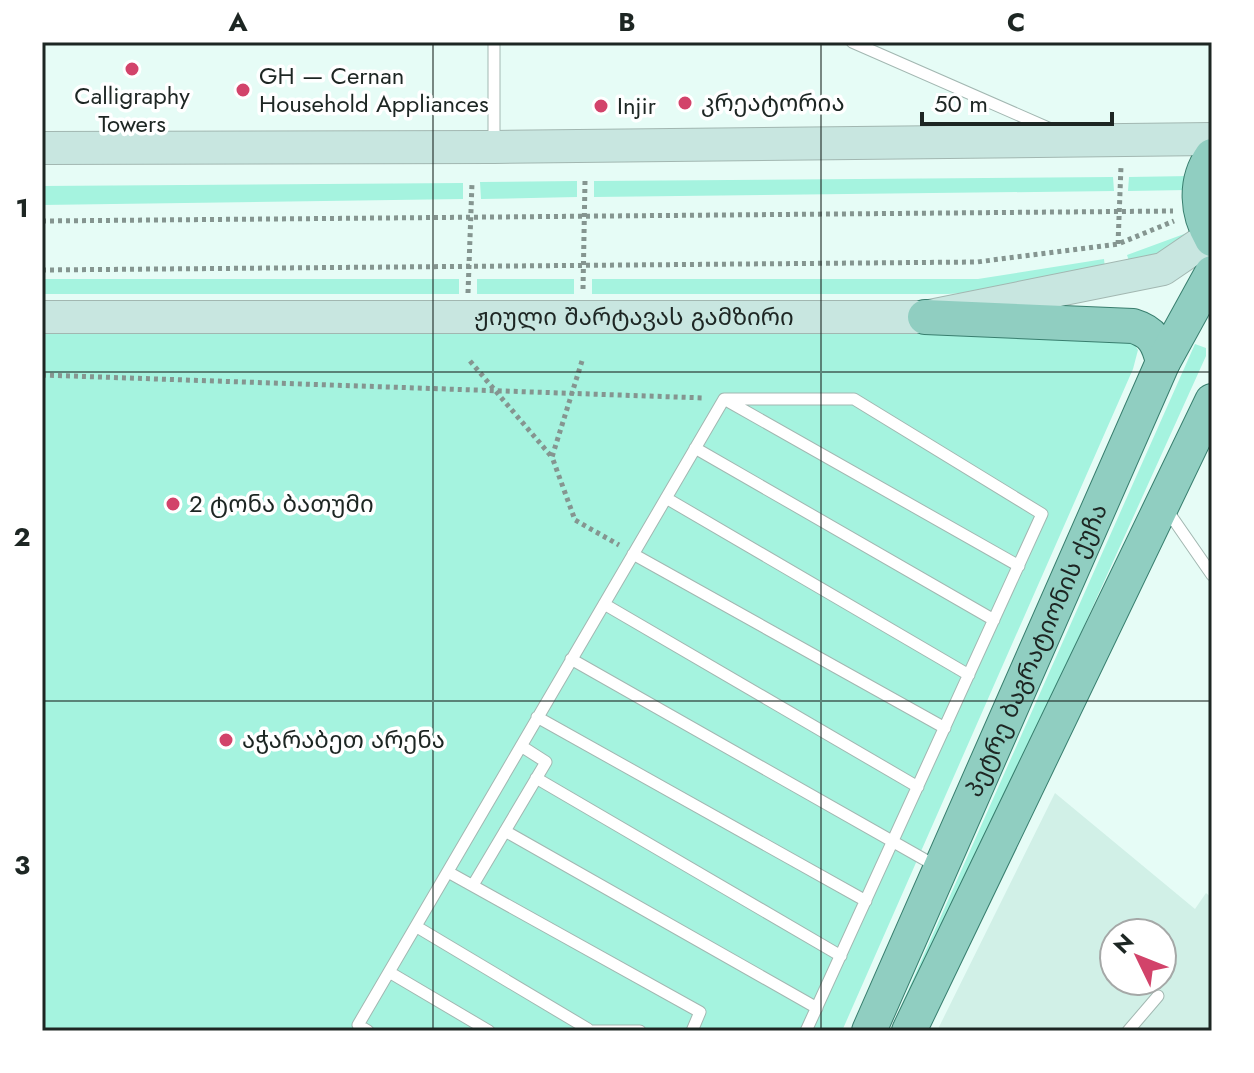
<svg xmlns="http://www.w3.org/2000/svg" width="1254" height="1073" font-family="Jost,'Noto Sans Georgian',sans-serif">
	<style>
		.built { fill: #d1f0e7; fill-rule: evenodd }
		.green { fill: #a5f3df }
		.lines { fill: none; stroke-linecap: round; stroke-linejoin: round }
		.lane-casing { stroke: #a2b7b1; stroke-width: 13 }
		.secondary-casing { stroke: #a2b7b1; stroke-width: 34 }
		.primary-casing { stroke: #387e6e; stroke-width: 36 }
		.path { stroke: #859590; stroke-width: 5; stroke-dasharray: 4 4; stroke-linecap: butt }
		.lane { stroke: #fff; stroke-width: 11 }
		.secondary { stroke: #c8e6e0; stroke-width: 32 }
		.primary { stroke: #90cec1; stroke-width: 34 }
		.grid { fill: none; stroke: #1d2623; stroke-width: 2; stroke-opacity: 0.55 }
		.poi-dot { fill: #d2436a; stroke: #fff; stroke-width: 3 }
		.labels { text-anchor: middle; stroke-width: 7; stroke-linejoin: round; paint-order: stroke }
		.poi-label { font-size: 24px; fill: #1d2623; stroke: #fff; text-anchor: start }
		.street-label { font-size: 24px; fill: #1d2623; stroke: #fff }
		.neatline { fill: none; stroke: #1d2623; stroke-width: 3 }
		.grid-label { font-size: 26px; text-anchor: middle; font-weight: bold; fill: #1d2623 }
	</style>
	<rect width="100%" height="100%" fill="#e6fcf6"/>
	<path class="built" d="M1055 793 1195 909 1206 893 1212 898V1031H937ZM1114 933H1162V981H1114Z"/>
	<path class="green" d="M1191 176 1187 190 1128 191 1129 177Z
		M1113 177 1114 191 594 197V181Z
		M577 181V197L481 199 480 182Z
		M463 183V199L42 205V186Z
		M1195 230 1197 237 1130 264 1127 255Z
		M1104 259 1105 268 990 291 948 294H592V279H978Z
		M42 279H459V294H42Z
		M477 279H574V294H477Z
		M1114 332 1129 337 1138 350 1133 369 842 1031H42V334Z
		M1195 344 1206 348V356L901 1031H890Z"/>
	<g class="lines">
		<defs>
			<path id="lane" d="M494 42V145
				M852 42 1053 130
				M724 399 1019 566
				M695 448 994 620
				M666 498 969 675
				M1167 510 1212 575
				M633 554 945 728
				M604 604 918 787
				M571 659 936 866
				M537 717 866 901
				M536 778 841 956
				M505 831 817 1008
				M448 872 700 1012 692 1031
				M473 885 546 762 521 746
				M417 927 588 1029
				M389 972 489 1031
				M368 1031 358 1025 724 399H854L1042 514 806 1031
				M584 1031H640
				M1128 1031 1158 996"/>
			<g id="secondary">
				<path d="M42 148 494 147 1212 139"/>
				<path id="s1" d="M42 317H925L1163 269 1210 237"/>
			</g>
			<g id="primary">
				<path d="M1212 156C1194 182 1197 213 1212 239"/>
				<path d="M925 317 1133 326C1153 332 1158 342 1163 362"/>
				<path id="s2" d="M869 1031 1163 362 1212 273"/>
				<path d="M909 1031 1212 401"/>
			</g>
		</defs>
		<use href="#lane" class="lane-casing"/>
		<use href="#secondary" class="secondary-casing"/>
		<use href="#primary" class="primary-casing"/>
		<path class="path" d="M42 221 1173 211
			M1118 244 1121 166
			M42 270 977 262 1118 244 1174 221
			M583 289 585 181
			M468 293 472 183
			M470 361 551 456
			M582 361 552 457 575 520 619 545
			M42 375 705 398"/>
		<use href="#lane" class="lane"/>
		<use href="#secondary" class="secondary"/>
		<use href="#primary" class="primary"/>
	</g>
	<path class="grid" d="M433 42V1031M821 42V1031M42 372H1212M42 701H1212"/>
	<g class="poi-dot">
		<circle cx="132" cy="69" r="8"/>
		<circle cx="243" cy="90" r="8"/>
		<circle cx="685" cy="103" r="8"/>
		<circle cx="601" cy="106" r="8"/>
		<circle cx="173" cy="504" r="8"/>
		<circle cx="226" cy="740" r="8"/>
	</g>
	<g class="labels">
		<g class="poi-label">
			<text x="259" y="84">GH — Cernan<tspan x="259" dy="28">Household Appliances</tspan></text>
			<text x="132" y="104" text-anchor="middle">Calligraphy<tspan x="132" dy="28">Towers</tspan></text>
			<text x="701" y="111">კრეატორია</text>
			<text x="617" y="114">Injir</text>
			<text x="189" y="512">2 ტონა ბათუმი</text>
			<text x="242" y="748">აჭარაბეთ არენა</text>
		</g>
		<g class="street-label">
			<text dy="8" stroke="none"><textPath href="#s1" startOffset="592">ჟიული შარტავას გამზირი</textPath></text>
			<text dy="8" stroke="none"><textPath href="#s2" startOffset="416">პეტრე ბაგრატიონის ქუჩა</textPath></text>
		</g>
	</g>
	<rect width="1254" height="1073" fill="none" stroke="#ffffff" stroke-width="88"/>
	<g transform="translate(1138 957) rotate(313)"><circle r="38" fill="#ffffff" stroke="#a5a8a7" stroke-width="2"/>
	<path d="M0-6L14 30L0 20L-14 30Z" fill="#d2436a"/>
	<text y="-12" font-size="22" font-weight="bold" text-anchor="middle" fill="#1d2623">N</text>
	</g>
	<path d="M922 112v12h190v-12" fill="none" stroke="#1d2623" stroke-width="4"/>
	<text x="934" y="112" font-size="24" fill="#1d2623" stroke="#ffffff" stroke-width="6" paint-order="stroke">50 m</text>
	<rect x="44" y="44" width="1166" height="985" class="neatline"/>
	<g class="grid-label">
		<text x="238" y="31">A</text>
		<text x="627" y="31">B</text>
		<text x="1016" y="31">C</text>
		<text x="22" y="217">1</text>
		<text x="22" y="546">2</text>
		<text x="22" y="874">3</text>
	</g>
</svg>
